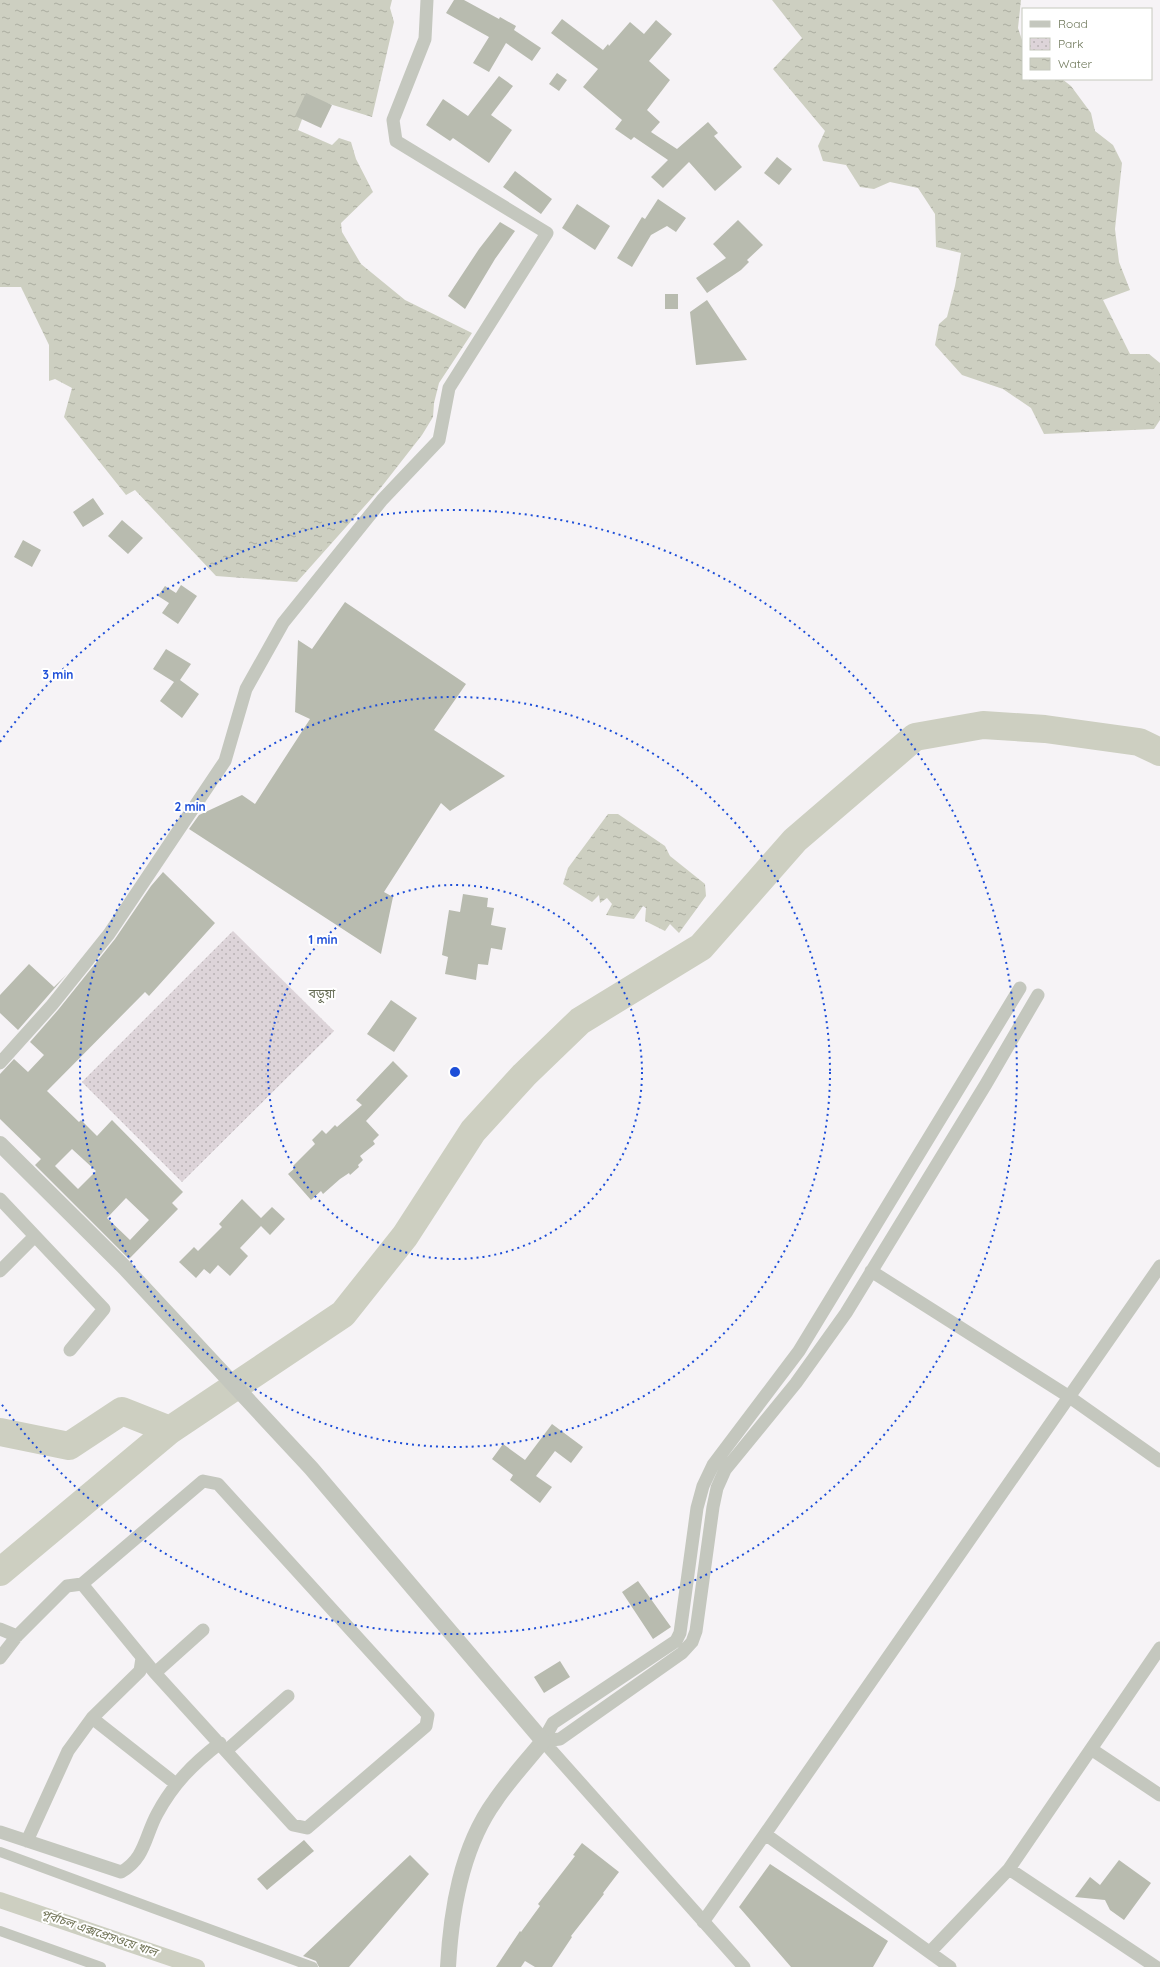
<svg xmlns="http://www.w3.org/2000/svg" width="1160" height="1967" font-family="Quicksand,'Noto Sans Bengali',sans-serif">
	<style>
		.park { fill: url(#park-dots) }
		.water { fill: url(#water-ripples) }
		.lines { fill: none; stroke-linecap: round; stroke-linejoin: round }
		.canal { stroke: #cdcfc1; stroke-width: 16 }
		.river { stroke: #cdcfc1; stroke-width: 28 }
		.building { fill: #b8bbaf; fill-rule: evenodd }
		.pedestrian { stroke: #c4c7be; stroke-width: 10 }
		.minor { stroke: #c4c7be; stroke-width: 13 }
		.tertiary { stroke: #c4c7be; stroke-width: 16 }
		.ring { fill: none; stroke: #1d4ed8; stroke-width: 2; stroke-dasharray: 2 4 }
		.labels { text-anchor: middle; stroke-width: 4; stroke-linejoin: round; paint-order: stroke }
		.neighbourhood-label { font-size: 12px; fill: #636952; stroke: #fff }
		.water-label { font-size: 12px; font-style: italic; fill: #707356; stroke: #fff }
		.centre { fill: #1d4ed8; stroke: #fff; stroke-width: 2 }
		.ring-label { font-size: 12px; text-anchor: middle; font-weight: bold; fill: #1d4ed8; stroke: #fff; stroke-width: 4; stroke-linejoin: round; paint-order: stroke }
	</style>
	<defs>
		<pattern id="park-dots" width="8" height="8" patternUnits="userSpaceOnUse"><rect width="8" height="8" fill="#ddd4d9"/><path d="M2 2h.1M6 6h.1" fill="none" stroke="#b8b1b3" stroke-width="1.8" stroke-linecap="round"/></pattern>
		<pattern id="water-ripples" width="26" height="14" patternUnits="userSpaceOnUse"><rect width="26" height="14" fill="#cdcfc1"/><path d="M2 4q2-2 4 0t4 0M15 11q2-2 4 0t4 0" fill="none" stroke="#abada0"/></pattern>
	</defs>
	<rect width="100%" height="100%" fill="#f6f3f6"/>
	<path class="park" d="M233 931 334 1031 182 1182 82 1082Z"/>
	<path class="water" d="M0 0H392L390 8 394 22 372 117 310 98 298 130 332 145 339 138 351 142 356 159 373 192 341 223 342 232 361 264 405 300 472 333 439 383 434 403 433 417 422 435 379 490 297 582 216 576 135 490 126 495 64 417 72 388 55 379 49 381V345L21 287H0Z
		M772 0H1021L1018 28 1023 43V79H1062L1071 86 1091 113 1095 131 1113 145 1122 163 1115 229 1119 262 1130 290 1103 300 1130 354H1149L1160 363V420L1154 429 1044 434 1031 408 1003 389 962 375 935 345 939 324 947 317 955 286 961 253 936 247 935 214 918 188 890 182 874 189 860 187 846 165 823 161 818 146 825 131 773 69 802 38Z
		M608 814H618L665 846 670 856 705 884 706 896 679 933 670 924 665 931 645 921 646 908 643 906 634 919 606 915 612 904 607 898 600 903 599 895 592 902 563 884 568 868Z"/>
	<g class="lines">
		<path class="canal" d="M0 1900 197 1967"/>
		<path class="river" d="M0 1432 69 1446 122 1411 170 1430
			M0 1572 170 1430 343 1314 405 1236 473 1131 524 1075 580 1021 701 947 795 840 915 737 983 725 1045 729 1139 742 1160 752"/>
	</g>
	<path class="building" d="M454 0H464L499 19 500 17 516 26 514 30 541 48 532 61 506 43 489 72 473 63 489 37 446 13Z
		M562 19 603 50 608 44 609 46 630 22 644 34 656 20 672 34 649 61 670 80 647 110 660 122 651 132 677 149 708 122 718 133 714 136 742 167 715 191 689 162 663 188 651 177 668 160 634 137 631 140 615 129 622 120 583 87 598 69 551 33Z
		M557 73 567 80 559 91 549 84Z
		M499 76 513 86 491 115 512 130 489 163 453 138 450 141 426 125 443 99 468 116Z
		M306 93 332 105 321 128 295 116Z
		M777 157 792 169 779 185 764 173Z
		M515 171 552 199 541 214 503 187Z
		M658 199 686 218 676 232 667 226 651 235 632 267 617 258 642 217 645 219Z
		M577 204 610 226 595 250 562 228Z
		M738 220 763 245 747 260 749 262 741 270 707 293 696 278 726 258 713 244Z
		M500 222 515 231 495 259 465 309 448 296 479 249Z
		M665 294H678V309H665Z
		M707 300 747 360 696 365 690 312Z
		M93 498 104 514 83 527 73 512Z
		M122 520 143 538 128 554 108 536Z
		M23 540 41 550 32 567 14 557Z
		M181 585 197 596 178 624 162 613 169 603 158 596 165 586 176 593Z
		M345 602 466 684 434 730 505 776 450 811 441 803 384 892 393 897 381 954 189 829 199 815 242 795 255 804 310 719 295 712 298 640 312 649Z
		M166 649 191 664 180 680 199 694 182 718 160 701 174 682 153 669Z
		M163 872 215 923 149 996 145 992 47 1091 79 1122 81 1120 97 1136 112 1120 183 1192 172 1203 178 1209 129 1259 35 1165 41 1159 0 1119V1074L14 1059 28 1072 44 1055 30 1042 58 1010 115 939 151 886ZM72 1149 96 1171 78 1189 55 1166ZM126 1198 149 1220 130 1240 107 1218Z
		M463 894 488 898 487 907 494 908 491 925 506 928 502 950 491 948 488 965 478 964 476 980 445 974 448 957 442 955 449 910 460 912Z
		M29 964 54 987 67 974 18 1030 0 1013V995Z
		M391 1000 417 1018 394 1052 367 1034Z
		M393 1061 408 1076 366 1121 379 1135 373 1141 375 1144 360 1156 363 1160 358 1165 359 1167 350 1175 349 1173 340 1179 323 1194 321 1191 311 1200 288 1174 295 1168 293 1166 315 1144 312 1140 322 1130 326 1134 335 1125 337 1127 362 1105 356 1100Z
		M242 1199 261 1218 272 1207 285 1219 270 1235 261 1226 240 1248 248 1256 230 1276 218 1265 210 1274 204 1269 196 1278 179 1262 194 1247 198 1251 222 1227 219 1224Z
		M552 1424 583 1447 571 1463 555 1451 536 1476 552 1487 540 1503 510 1480 513 1475 492 1459 503 1444 525 1460Z
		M638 1581 671 1627 653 1639 622 1592Z
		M560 1661 570 1677 544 1693 534 1677Z
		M304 1840 314 1851 267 1890 257 1879Z
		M582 1843 619 1872 603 1893 604 1894 571 1936 572 1937 552 1967H535L525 1961 521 1967H496L520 1931 521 1932 540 1906 538 1904 575 1856 573 1855Z
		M410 1855 429 1874 349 1967H319L316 1961 303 1956Z
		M1119 1860 1151 1883 1124 1920 1110 1910 1105 1900 1075 1897 1090 1877 1100 1885Z
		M770 1864 888 1941 873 1967H791L739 1907Z"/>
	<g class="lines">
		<path class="pedestrian" d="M0 1852 313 1967
			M0 1931 101 1967"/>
		<path class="minor" d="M0 1063 52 1005 109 934 225 761 246 689 283 623 382 500 439 440 449 388 547 233 396 141 393 120 425 39 427 0
			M0 1199 104 1309 70 1350
			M0 1271 35 1236
			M871 1271 1068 1396 1160 1461
			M0 1629 17 1636
			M0 1658 17 1636 67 1586 82 1584 203 1481 218 1484 428 1715 426 1726 307 1828 293 1825 155 1673 82 1584
			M155 1673 203 1630
			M92 1718 176 1784
			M543 1741 560 1739 682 1653 692 1642 696 1631 713 1507 717 1488 725 1470 796 1383 846 1313 986 1084 1038 995
			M543 1741 553 1723 676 1641 680 1633 697 1508 703 1486 713 1465 799 1351 1020 988
			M543 1741 744 1967
			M1091 1749 1160 1795
			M227 1750 288 1696
			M0 1832 121 1872C145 1859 145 1836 157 1814 173 1784 193 1764 220 1743
			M27 1841 68 1751 92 1718 140 1671 142 1658
			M1009 1869 1156 1967
			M703 1922 765 1834
			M930 1952 1009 1869 1160 1648
			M950 1967 765 1834 1160 1266"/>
		<path class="tertiary" d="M0 1144 125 1268 311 1468 543 1741C527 1761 509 1780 495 1801 461 1848 451 1911 448 1967"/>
	</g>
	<g class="ring">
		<circle cx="455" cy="1072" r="187"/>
		<circle cx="455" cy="1072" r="375"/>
		<path d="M0 742A562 562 0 1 1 0 1402"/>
	</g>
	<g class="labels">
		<g class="neighbourhood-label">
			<text x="322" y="998">বড়ুয়া</text>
		</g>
		<g class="water-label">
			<text transform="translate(99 1933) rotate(19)" y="4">পূর্বাচল এক্সপ্রেসওয়ে খাল</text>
		</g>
	</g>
	<circle cx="455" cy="1072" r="6" class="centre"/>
	<g class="ring-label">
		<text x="58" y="679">3 min</text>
		<text x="190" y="811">2 min</text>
		<text x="323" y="944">1 min</text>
	</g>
	<rect x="1022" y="8" width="130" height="72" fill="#ffffff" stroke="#c6c9be"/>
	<rect x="1030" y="21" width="20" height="6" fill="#c4c7be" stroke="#c6c9be"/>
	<text x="1058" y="28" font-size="12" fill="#70795c">Road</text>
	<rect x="1030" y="38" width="20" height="12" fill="url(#park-dots)" stroke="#c6c9be"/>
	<text x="1058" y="48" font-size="12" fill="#70795c">Park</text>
	<rect x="1030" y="58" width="20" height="12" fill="url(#water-ripples)" stroke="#c6c9be"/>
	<text x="1058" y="68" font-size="12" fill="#70795c">Water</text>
</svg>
